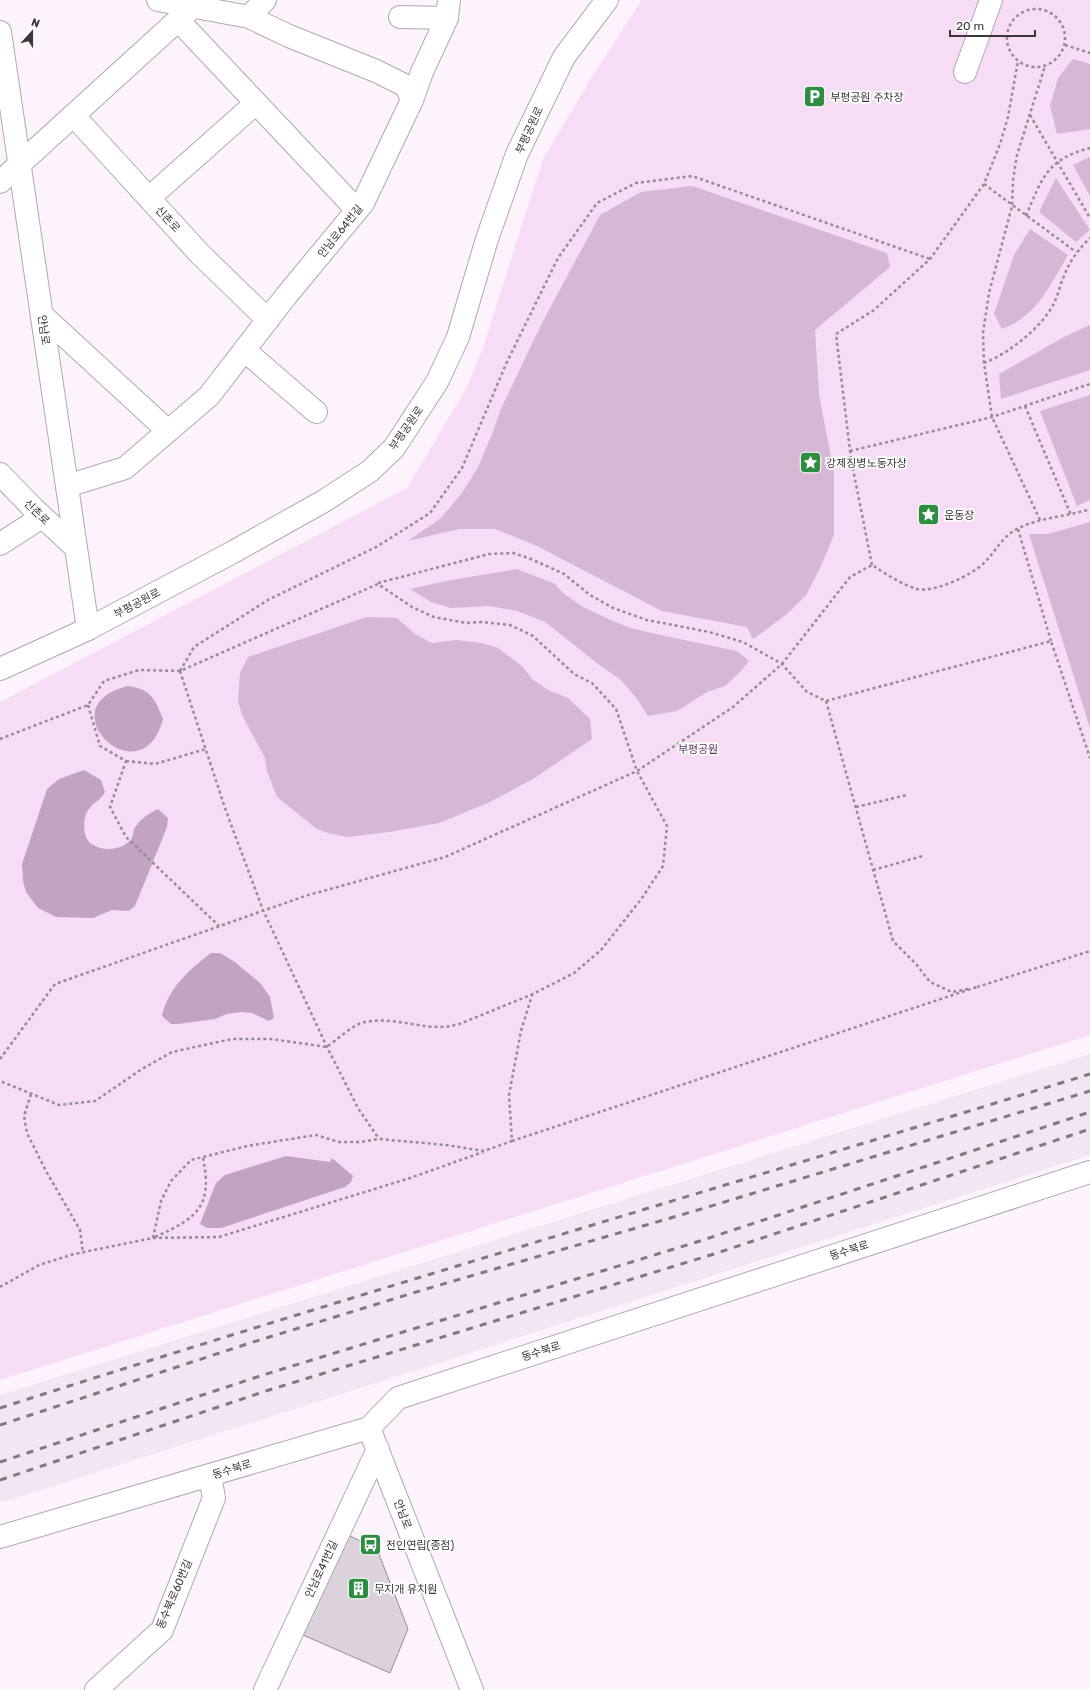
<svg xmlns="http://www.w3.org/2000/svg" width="1090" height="1690" font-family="Rubik,'Noto Sans KR',sans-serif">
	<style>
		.built { fill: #f4e5f4 }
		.green { fill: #f6dcf5 }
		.forest { fill: #d6b7d4 }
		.water { fill: #c2a3c0 }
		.building { fill: #dcd2db; stroke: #968d96 }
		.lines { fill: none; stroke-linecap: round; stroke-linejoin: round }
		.minor-casing { stroke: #b1a8b1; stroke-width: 24 }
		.major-casing { stroke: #b1a8b1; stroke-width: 24 }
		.path { stroke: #948d93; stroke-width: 2.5; stroke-dasharray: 3 3; stroke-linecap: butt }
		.minor { stroke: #fff; stroke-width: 22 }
		.major { stroke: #fff; stroke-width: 22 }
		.rail { stroke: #807a7f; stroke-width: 3; stroke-dasharray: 7 7; stroke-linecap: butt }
		.labels { text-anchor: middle; stroke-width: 3.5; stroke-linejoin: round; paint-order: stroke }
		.poi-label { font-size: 11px; fill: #3a3639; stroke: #fff; text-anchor: start }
		.street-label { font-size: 11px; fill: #3a3639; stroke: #fff }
		.park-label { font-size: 11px; fill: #5d345c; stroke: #fff }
	</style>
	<rect width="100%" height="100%" fill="#fdf3fc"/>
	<path class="built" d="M1090 1054V1155L0 1503V1395Z"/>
	<path class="green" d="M642 0H1090V1035L0 1380V702L407 488 467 387 483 347 543 159 593 75Z"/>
	<path class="forest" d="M1073 59 1090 64V129L1057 134 1050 106 1058 78Z
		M1090 157V196L1073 165Z
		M1056 178 1090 230 1076 242 1039 212Z
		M692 186 887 253 890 267 815 330 819 395 834 473V535L820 568 806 595 787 614 753 639 747 627 662 611 537 546 495 529H459L408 541 441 518 462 493 478 467 493 432 500 411 542 323 600 215 641 192Z
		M1030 229 1068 255C1051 284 1036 317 1002 329L994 314 1014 255Z
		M1090 325V370L1001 399 999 374 1064 337Z
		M1090 395V500L1077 506 1040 411Z
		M1090 522V728L1029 534H1048Z
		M517 569 555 584 563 593 583 607 611 620 630 628 665 636 737 651 749 661 741 671 725 686 707 692 677 711 648 716 638 700 621 680 602 667 545 622 517 611 490 606 451 608 431 602 410 589 451 580Z
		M367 617 397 618 415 634 432 643 457 640 481 643 498 648 522 666 533 680 550 691 568 698 590 719 592 739 533 779 490 802 439 823 389 832 347 837 328 833 317 829 277 797 267 771 265 758 243 717 238 702 240 673 248 657Z"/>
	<path class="water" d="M128 686C151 689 155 699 163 719 142 800 44 706 128 686Z
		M84 770 101 780 105 792C101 800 92 803 87 812 82 822 83 840 93 845 105 852 124 850 132 838 134 834 133 829 136 826 141 818 150 813 158 809L168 818 167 827 135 906 129 911 112 910 93 918 56 917 38 908 26 892 23 881 22 864 47 789 59 779Z
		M211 953H220L235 962 261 984 270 997 274 1018 269 1021 252 1013 241 1012 227 1014 215 1019 178 1024H171L162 1016C168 988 189 970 211 953Z
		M286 1156 330 1162 332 1158 353 1176 351 1182 345 1187 221 1228H207L200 1224 216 1183 225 1175Z"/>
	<path class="building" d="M348 1535 377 1549 408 1629 390 1673 303 1635Z"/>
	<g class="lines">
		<defs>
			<path id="minor" d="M158 0 249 17 289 36 376 71 406 86 412 100
				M249 17 265 0
				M400 17 447 18
				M178 20 357 210
				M965 72 991 0
				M73 115 200 254 268 320
				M0 182 188 11
				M149 198 256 103
				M42 315 168 431
				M244 350 316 412
				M0 474 33 508 76 548
				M67 486 125 468 209 396 286 296 363 203 412 100 422 72 447 18 449 0
				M0 544 42 517
				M0 669 88 629 233 552 324 501 370 471 394 448 437 382 458 337 487 239 517 154 564 57 607 0
				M369 1428 472 1690
				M0 1537 369 1428 398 1398 1090 1172
				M96 1690 162 1630 214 1498 210 1476
				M265 1690 378 1449"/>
			<path id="major" d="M0 32 88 629"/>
		</defs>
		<use href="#minor" class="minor-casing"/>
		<use href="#major" class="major-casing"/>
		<path class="path" d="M1007 38a29 29 0 1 1 58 0a29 29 0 1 1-58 0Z
			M1065 45 1090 53
			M1030 115 1090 218
			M984 184 1076 252
			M1026 216C1042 178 1047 159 1090 148
			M984 363C1008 354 1041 328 1053 305 1058 296 1060 285 1064 276 1070 260 1079 249 1090 238
			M1025 406 1071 515
			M850 451 992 417 1090 384
			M1040 520 992 417 984 363 983 333 989 293 1012 206 1013 180 1017 155 1045 66
			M1018 529 1051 641
			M872 565 851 459 836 334 874 310 930 259 984 184 1000 144 1008 117 1018 61
			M378 583 489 554 513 553 531 559 564 574 590 595 613 608 647 620 709 632 743 642 782 664 807 692 826 701 1051 641 1090 758
			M180 671 194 647 268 600 378 546 430 513 462 468 506 364 558 258 597 203 636 183 692 176 930 259
			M180 671 226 811 263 910 327 1047 358 1108 379 1139
			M826 701 893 941 916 964 930 982 952 992 968 989
			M88 705 100 746 126 761 110 807 126 837 219 926
			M0 739 88 705 104 681 139 670 180 671 378 584 412 607 434 617 466 623 482 622 510 625 533 636 574 674 592 683 616 709 637 771 667 826 663 866 642 898 601 950 574 973 533 994 462 1023C430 1035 398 1015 365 1022 354 1024 336 1040 327 1047L271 1039H232L172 1052 142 1069 95 1101 59 1105 0 1081
			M126 761 155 764 206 749
			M856 807 907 795
			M873 870 923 856
			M977 987 1090 951
			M0 1059 55 984 305 896 445 857 637 771 733 707 782 664 850 577 872 565C886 574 901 584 917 589 934 593 972 575 984 563 996 551 1002 537 1017 529 1040 517 1066 517 1090 509
			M31 1094 24 1116 27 1133 46 1171 80 1230 83 1253
			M512 1141 977 987
			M155 1237C197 1218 213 1207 203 1158
			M153 1238 219 1237 410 1178 483 1152
			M0 1287 39 1265 74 1254 153 1238 161 1201 171 1181 191 1160 247 1146 316 1135 339 1142H360L379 1139 446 1145 484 1151 512 1141 509 1095 521 1031 532 995"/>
		<use href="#minor" class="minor"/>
		<use href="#major" class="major"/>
		<path class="rail" d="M0 1408C362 1292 727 1186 1090 1074
			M0 1425 250 1343 426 1289 698 1210 1090 1091
			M0 1462 263 1375 700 1241 1090 1112
			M0 1480 269 1390 714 1254 1090 1129"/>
	</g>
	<defs>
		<symbol id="parking-square" viewBox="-11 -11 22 22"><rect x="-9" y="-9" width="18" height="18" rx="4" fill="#2d8e42" stroke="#fff"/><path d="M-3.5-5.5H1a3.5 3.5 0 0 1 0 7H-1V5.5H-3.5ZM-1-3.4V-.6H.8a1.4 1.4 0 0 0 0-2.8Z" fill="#fff"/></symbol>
		<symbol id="sight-square" viewBox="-11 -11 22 22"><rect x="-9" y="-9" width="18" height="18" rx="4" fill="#2d8e42" stroke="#fff"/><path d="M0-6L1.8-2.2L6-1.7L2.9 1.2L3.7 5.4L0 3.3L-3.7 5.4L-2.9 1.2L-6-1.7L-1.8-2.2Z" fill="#fff"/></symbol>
		<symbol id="bus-square" viewBox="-11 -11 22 22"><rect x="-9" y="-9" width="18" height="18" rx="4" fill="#2d8e42" stroke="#fff"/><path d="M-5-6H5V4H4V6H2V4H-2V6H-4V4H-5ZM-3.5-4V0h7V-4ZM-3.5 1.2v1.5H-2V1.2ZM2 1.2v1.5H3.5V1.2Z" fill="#fff"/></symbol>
		<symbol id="building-square" viewBox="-11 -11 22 22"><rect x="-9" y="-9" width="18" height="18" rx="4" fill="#2d8e42" stroke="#fff"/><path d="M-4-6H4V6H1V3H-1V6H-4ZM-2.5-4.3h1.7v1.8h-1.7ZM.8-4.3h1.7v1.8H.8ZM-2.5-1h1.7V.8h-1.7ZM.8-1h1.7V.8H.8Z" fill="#fff"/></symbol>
	</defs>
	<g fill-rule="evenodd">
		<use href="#parking-square" x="802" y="84" width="25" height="25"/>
		<use href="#sight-square" x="798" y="450" width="25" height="25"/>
		<use href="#sight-square" x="916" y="502" width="25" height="25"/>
		<use href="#bus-square" x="358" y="1532" width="25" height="25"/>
		<use href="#building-square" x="346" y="1576" width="25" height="25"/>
	</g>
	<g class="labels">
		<g class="poi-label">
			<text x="830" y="101">부평공원 주차장</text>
			<text x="826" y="467">강제징병노동자상</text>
			<text x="944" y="519">운동장</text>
			<text x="386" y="1549">전인연립(종점)</text>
			<text x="374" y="1593">무지개 유치원</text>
		</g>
		<g class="street-label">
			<text transform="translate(529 130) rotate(-65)" y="4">부평공원로</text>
			<text transform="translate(168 219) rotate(47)" y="4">신촌로</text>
			<text transform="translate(340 231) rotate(-51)" y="4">안남로64번길</text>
			<text transform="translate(44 330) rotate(82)" y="4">안남로</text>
			<text transform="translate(406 428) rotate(-55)" y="4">부평공원로</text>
			<text transform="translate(37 512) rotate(44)" y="4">신촌로</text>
			<text transform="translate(137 603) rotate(-28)" y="4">부평공원로</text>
			<text transform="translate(849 1250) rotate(-18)" y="4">동수북로</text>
			<text transform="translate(541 1351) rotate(-18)" y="4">동수북로</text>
			<text transform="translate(232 1469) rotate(-17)" y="4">동수북로</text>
			<text transform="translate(403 1514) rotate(69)" y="4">안남로</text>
			<text transform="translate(321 1569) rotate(-65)" y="4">안남로41번길</text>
			<text transform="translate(174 1594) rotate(-67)" y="4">동수북로60번길</text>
		</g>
		<g class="park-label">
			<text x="698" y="753">부평공원</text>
		</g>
	</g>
	<g transform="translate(32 32) rotate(21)" stroke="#ffffff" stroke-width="3" paint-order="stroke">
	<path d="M0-3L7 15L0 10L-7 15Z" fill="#3a3639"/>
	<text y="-6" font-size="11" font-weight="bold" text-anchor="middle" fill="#3a3639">N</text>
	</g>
	<path d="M950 30v6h85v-6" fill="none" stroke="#3a3639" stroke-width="2"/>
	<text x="956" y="30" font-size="12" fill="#3a3639" stroke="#ffffff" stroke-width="3" paint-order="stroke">20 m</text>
</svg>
